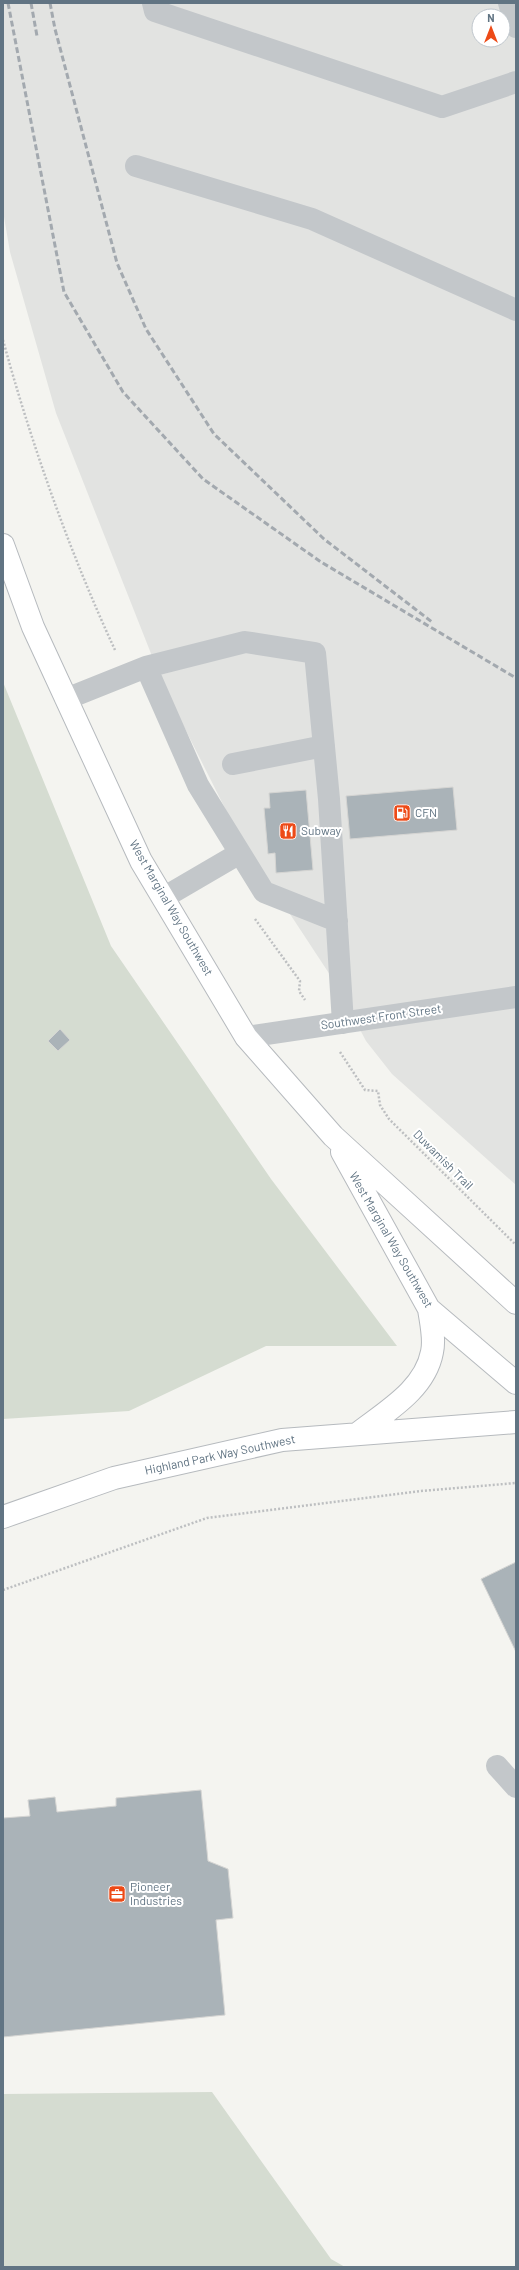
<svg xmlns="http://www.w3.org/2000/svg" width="519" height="2270" font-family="Barlow,sans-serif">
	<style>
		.built { fill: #e2e3e1; fill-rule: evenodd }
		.green { fill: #d5dcd1 }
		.building { fill: #aab3b8; stroke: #d5d5d3 }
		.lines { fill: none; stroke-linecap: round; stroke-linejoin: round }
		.major-casing { stroke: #b6babe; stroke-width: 24 }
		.path { stroke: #bdbfc1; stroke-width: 2.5; stroke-dasharray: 2 2; stroke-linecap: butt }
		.minor { stroke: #c3c7ca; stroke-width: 22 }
		.major { stroke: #fff; stroke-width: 22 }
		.rail { stroke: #a3a9af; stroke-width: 3; stroke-dasharray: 6 3; stroke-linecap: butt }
		.labels { text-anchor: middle; stroke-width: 4; stroke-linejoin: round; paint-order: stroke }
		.poi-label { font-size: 12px; fill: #617483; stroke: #fff; text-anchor: start }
		.street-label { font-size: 12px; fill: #617483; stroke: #fff }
	</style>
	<rect width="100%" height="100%" fill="#f4f4f0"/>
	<path class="built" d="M3 3H516V1185L392 1074 366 1041 336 984 240 838 165 689 56 413 10 252 3 211ZM479 16H503V40H479Z"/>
	<path class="green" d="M3 682 111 946 271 1179 397 1346H266L129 1411 3 1419Z
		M212 2092 331 2259 345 2267H3V2094Z"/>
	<path class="building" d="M453 787 457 830 350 839 346 796Z
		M306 790 313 870 276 873 275 853 268 854 264 808H270L269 793Z
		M60 1029 70 1040 58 1051 48 1041Z
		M516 1562V1652L481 1579Z
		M201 1790 208 1861 228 1869 233 1918 216 1920 225 2015 3 2037V1818L30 1816 28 1800 55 1797 57 1812 116 1806V1798Z"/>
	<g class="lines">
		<defs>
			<path id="major" d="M3 545 33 627 141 861 246 1037 333 1136 516 1303
				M342 1152 429 1309 516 1383
				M357 1434C385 1412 425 1390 432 1352 435 1339 431 1323 429 1309
				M3 1517 114 1478 282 1440 516 1422"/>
		</defs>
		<use href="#major" class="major-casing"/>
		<path class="path" d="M3 340C31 443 70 553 115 650
			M255 919 300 981 299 991 305 1000
			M340 1052 365 1090 378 1091 380 1105 389 1119 516 1245
			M3 1590 207 1518 421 1491 516 1483"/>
		<path class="minor" d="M153 3 155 11 442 107 516 82
			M509 3 516 27
			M136 166 312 219 516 310
			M146 667 198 785 264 892 337 921
			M66 699 146 667 245 642 315 653 329 799 343 1023
			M233 764 324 746
			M163 898 240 853
			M246 1037 516 997
			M497 1766 516 1787"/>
		<use href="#major" class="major"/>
		<path class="rail" d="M8 3 64 292 123 392 203 479 321 562 516 678
			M31 3 37 36
			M50 3 55 29 117 263 146 329 214 434 324 539 432 622"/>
	</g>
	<defs>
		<symbol id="fuel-square" viewBox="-11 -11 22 22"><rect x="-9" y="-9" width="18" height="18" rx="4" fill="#ed4a17" stroke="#fff"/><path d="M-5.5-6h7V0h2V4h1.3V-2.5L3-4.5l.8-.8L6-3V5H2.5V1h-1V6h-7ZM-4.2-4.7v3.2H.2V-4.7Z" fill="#fff"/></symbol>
		<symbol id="restaurant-square" viewBox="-11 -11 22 22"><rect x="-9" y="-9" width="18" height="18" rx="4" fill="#ed4a17" stroke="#fff"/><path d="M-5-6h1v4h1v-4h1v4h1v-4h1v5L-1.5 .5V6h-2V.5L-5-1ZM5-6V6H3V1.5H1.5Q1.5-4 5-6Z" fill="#fff"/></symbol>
		<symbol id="office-square" viewBox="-11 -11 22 22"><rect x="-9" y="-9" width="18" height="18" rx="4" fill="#ed4a17" stroke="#fff"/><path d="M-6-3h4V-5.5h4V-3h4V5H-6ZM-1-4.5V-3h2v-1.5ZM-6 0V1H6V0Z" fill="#fff"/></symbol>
	</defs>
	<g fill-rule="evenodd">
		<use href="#fuel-square" x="392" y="803" width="20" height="20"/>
		<use href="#restaurant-square" x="278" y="821" width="20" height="20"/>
		<use href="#office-square" x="107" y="1884" width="20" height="20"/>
	</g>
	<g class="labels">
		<g class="poi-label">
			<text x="415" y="817">CFN</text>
			<text x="301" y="835">Subway</text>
			<text x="130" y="1891">Pioneer<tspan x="130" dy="14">Industries</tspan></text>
		</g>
		<g class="street-label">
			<text transform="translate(171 908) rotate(60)" y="4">West Marginal Way Southwest</text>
			<text transform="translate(381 1017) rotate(-8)" y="4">Southwest Front Street</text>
			<text transform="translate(443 1160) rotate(45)" y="4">Duwamish Trail</text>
			<text transform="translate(391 1240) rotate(60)" y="4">West Marginal Way Southwest</text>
			<text transform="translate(220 1455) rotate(-12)" y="4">Highland Park Way Southwest</text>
		</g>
	</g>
	<rect width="519" height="2270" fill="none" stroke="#617483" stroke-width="8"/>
	<g transform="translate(491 28)"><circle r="19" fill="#ffffff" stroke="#c0c7cd"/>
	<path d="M0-3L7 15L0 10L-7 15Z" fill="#ed4a17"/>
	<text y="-6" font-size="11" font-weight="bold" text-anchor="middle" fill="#617483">N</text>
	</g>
</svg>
